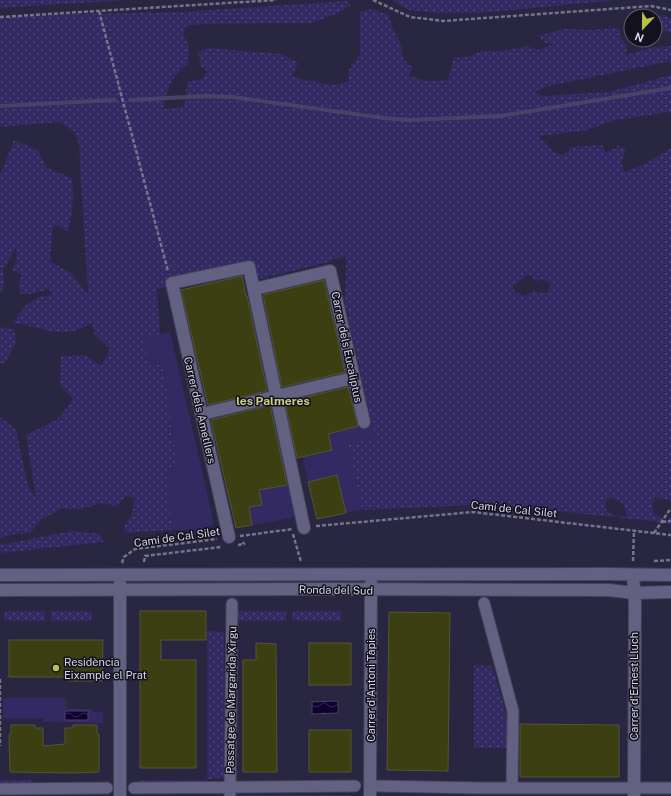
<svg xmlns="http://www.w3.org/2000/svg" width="671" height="796" font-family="'Public Sans',sans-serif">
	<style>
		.grass { fill: url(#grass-dots); fill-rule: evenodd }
		.garden { fill: #332963 }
		.water { fill: url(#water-waves); stroke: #4a4167 }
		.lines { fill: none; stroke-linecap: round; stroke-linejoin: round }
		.stream { stroke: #4a4167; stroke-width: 4 }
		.building { fill: #3c3f11; stroke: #525534 }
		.pedestrian-casing { stroke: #454159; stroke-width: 13 }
		.minor-casing { stroke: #454159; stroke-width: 14 }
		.path { stroke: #76748b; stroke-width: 2.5; stroke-dasharray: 4 2; stroke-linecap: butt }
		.pedestrian { stroke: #636181; stroke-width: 11 }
		.minor { stroke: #636181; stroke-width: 12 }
		.poi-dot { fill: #b8c146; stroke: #12111d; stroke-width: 1.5 }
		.labels { text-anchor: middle; stroke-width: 3; stroke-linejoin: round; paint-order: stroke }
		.street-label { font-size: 11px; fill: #d5d4e6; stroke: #12111d }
		.poi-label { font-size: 11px; fill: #d5d4e6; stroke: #12111d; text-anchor: start }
		.neighbourhood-label { font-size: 12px; font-weight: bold; fill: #c9d083; stroke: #12111d }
	</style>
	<defs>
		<pattern id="grass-dots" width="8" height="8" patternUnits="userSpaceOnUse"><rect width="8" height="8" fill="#332963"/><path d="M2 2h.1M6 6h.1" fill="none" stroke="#504779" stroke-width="1.8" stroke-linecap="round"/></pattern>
		<pattern id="water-waves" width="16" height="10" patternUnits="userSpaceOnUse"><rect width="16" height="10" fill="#0f0231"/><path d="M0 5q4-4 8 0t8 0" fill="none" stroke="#31264f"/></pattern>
	</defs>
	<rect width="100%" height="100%" fill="#292641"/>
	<path class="grass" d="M0 0H128L0 8Z
		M392 0H616L478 13H439L409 10Z
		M347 1 351 5 339 13 311 23 203 24 186 26 183 35 189 45 188 64C169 79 168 87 163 109L184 107 187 82 202 79 207 71 201 67 198 52 208 48 282 54 298 63 292 77 331 85 349 82 348 72 360 54V12L373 9 389 15 393 30 401 44 403 59 413 68 408 76 429 81 448 80 454 58 466 57 482 51H503L527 46 538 50 554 44 546 43 537 36 564 29 590 30 618 28 620 29V37L627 45 626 55 650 48 671 46V61L544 87 535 92 542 96 609 92 671 75V112L615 120 584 131 538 136 544 141 552 151 563 155 571 147 602 145 606 153 618 146 626 148 621 163 624 172 643 165 671 148V501L655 497 652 506 654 514 667 521 671 517V525L661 522 472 502V505L362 510 348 444 375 438 345 303 346 257 333 259V261L259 279 256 265 157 289 160 335 143 338 149 366 163 363 177 468 166 471 172 530 125 533 124 526 131 517 135 499 127 496 116 506 101 503 82 509H60L41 520 30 533 14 534 0 538V417L16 429 28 486 36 498 26 435 58 419 73 399 60 385 61 356 85 355 101 366 110 349 94 334 92 323C85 326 76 332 68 332 49 334 31 324 12 323L26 305 39 297 53 295 49 289 31 294H20L18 285 22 275 12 270 17 259 16 247 3 270 4 286 0 295V210L2 207 0 206V172L2 171 14 140 38 150 46 167 72 178C75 196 72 214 68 232L55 224 52 232 50 261 71 273 88 295 79 146 75 132 59 122 0 127V17L34 15 181 12ZM529 274 533 277 535 282 543 279 551 284 546 293H539L534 290 525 296 516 293 512 286ZM611 497 624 505 627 516 619 517 607 512 605 502Z
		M663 15 671 18V33L655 28V16H638Z
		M0 327 14 329 16 343 5 363 0 364Z
		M72 531 100 534 104 542 0 553V545Z
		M4 611H45V621H4Z
		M51 611H92V621H51Z
		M237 611H286V621H237Z
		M292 611H341V621H292Z
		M207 631 224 632V778L207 779Z
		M474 665 492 666 506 714V748H474Z
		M0 780H31V783H0Z
		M140 780H208V783H140Z
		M237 795H351V796H237Z"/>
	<path class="garden" d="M170 332 214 523 208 530H172L166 471 177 468 163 363 149 366 142 338Z
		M372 423 375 438 348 444 362 510 346 513 337 475 308 482 302 456 332 450 328 434Z
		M289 484 294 515 292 518 252 525 249 507 261 505 259 490Z
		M3 698H66V709H92V712H103V723L43 722V718L3 719Z"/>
	<path class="water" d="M334 701H338V713L312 714V702Z
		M65 711H88V720H65Z"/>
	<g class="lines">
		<path class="stream" d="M130 100 206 96 233 97 384 118 410 120 500 116 671 88
			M0 106 115 100"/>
	</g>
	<path class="building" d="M242 276 246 296H247L267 391 208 405 181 290Z
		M324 280 345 372 282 387 263 295Z
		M348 387 358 426 328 434 332 450 297 458 285 402Z
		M270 405 287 485 259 490 262 505 249 507 252 525 236 528 211 420Z
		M337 475 346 513 317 519 308 482Z
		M140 611H206V640H161V660H196V768H140Z
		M389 612 450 613 448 771 387 770Z
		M9 640H103L102 681H69V677H9Z
		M256 643 276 644 277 772H243V660H256Z
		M309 643H351V685H309Z
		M520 724 619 725V777H520Z
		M11 725H35V728H43V746L65 744V728H73V725H97V734H99V772L70 773 10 772 9 734H11Z
		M309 730H351V772H309Z"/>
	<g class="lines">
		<defs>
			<path id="pedestrian" d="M484 603 513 711 512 787
				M378 786 481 788H671
				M134 788 355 786
				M0 789 107 788
				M230 796 232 604"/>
			<path id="minor" d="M255 289 330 271 364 422
				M202 414 353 378
				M229 537 172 283 249 267 304 528
				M0 575 607 574 671 575
				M633 575 635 603 634 796
				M120 583V796
				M0 590 332 589 608 590 635 593 671 592
				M370 796 371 583"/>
		</defs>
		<use href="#pedestrian" class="pedestrian-casing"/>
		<use href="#minor" class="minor-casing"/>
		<path class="path" d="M373 0 410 17 443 21 651 6 671 10
			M99 11 168 271
			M0 17 276 0
			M662 522 671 521
			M316 526 473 512 671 535
			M654 533 671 508
			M293 534 301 562
			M240 536 293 529
			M238 545 244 544 243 542
			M633 561 634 530
			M654 561 671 560
			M144 562 145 556 221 547
			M122 563 124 557 135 549 217 539
			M0 679V746"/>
		<use href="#pedestrian" class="pedestrian"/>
		<use href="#minor" class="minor"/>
	</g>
	<circle class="poi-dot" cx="56" cy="668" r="4"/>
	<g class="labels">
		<g class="street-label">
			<text transform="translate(347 347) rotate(78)" y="4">Carrer dels Eucaliptus</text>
			<text transform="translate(200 410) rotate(77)" y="4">Carrer dels Ametllers</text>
			<text transform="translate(514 509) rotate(6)" y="4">Camí de Cal Silet</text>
			<text transform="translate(177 537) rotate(-8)" y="4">Camí de Cal Silet</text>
			<text transform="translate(336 590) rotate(1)" y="4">Ronda del Sud</text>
			<text transform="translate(371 685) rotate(-90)" y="4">Carrer d'Antoni Tàpies</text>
			<text transform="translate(634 686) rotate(-90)" y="4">Carrer d'Ernest Lluch</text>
			<text transform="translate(231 700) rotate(-89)" y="4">Passatge de Margarida Xirgu</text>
		</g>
		<g class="poi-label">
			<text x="64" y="666">Residència<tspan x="64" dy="13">Eixample el Prat</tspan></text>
		</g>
		<g class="neighbourhood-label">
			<text x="273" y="405">les Palmeres</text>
		</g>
	</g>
	<g transform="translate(643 28) rotate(202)"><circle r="19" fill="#12111d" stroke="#605f6d"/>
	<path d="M0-3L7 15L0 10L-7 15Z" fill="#b8c146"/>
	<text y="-6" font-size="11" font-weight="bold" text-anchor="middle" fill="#d5d4e6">N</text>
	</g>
</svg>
